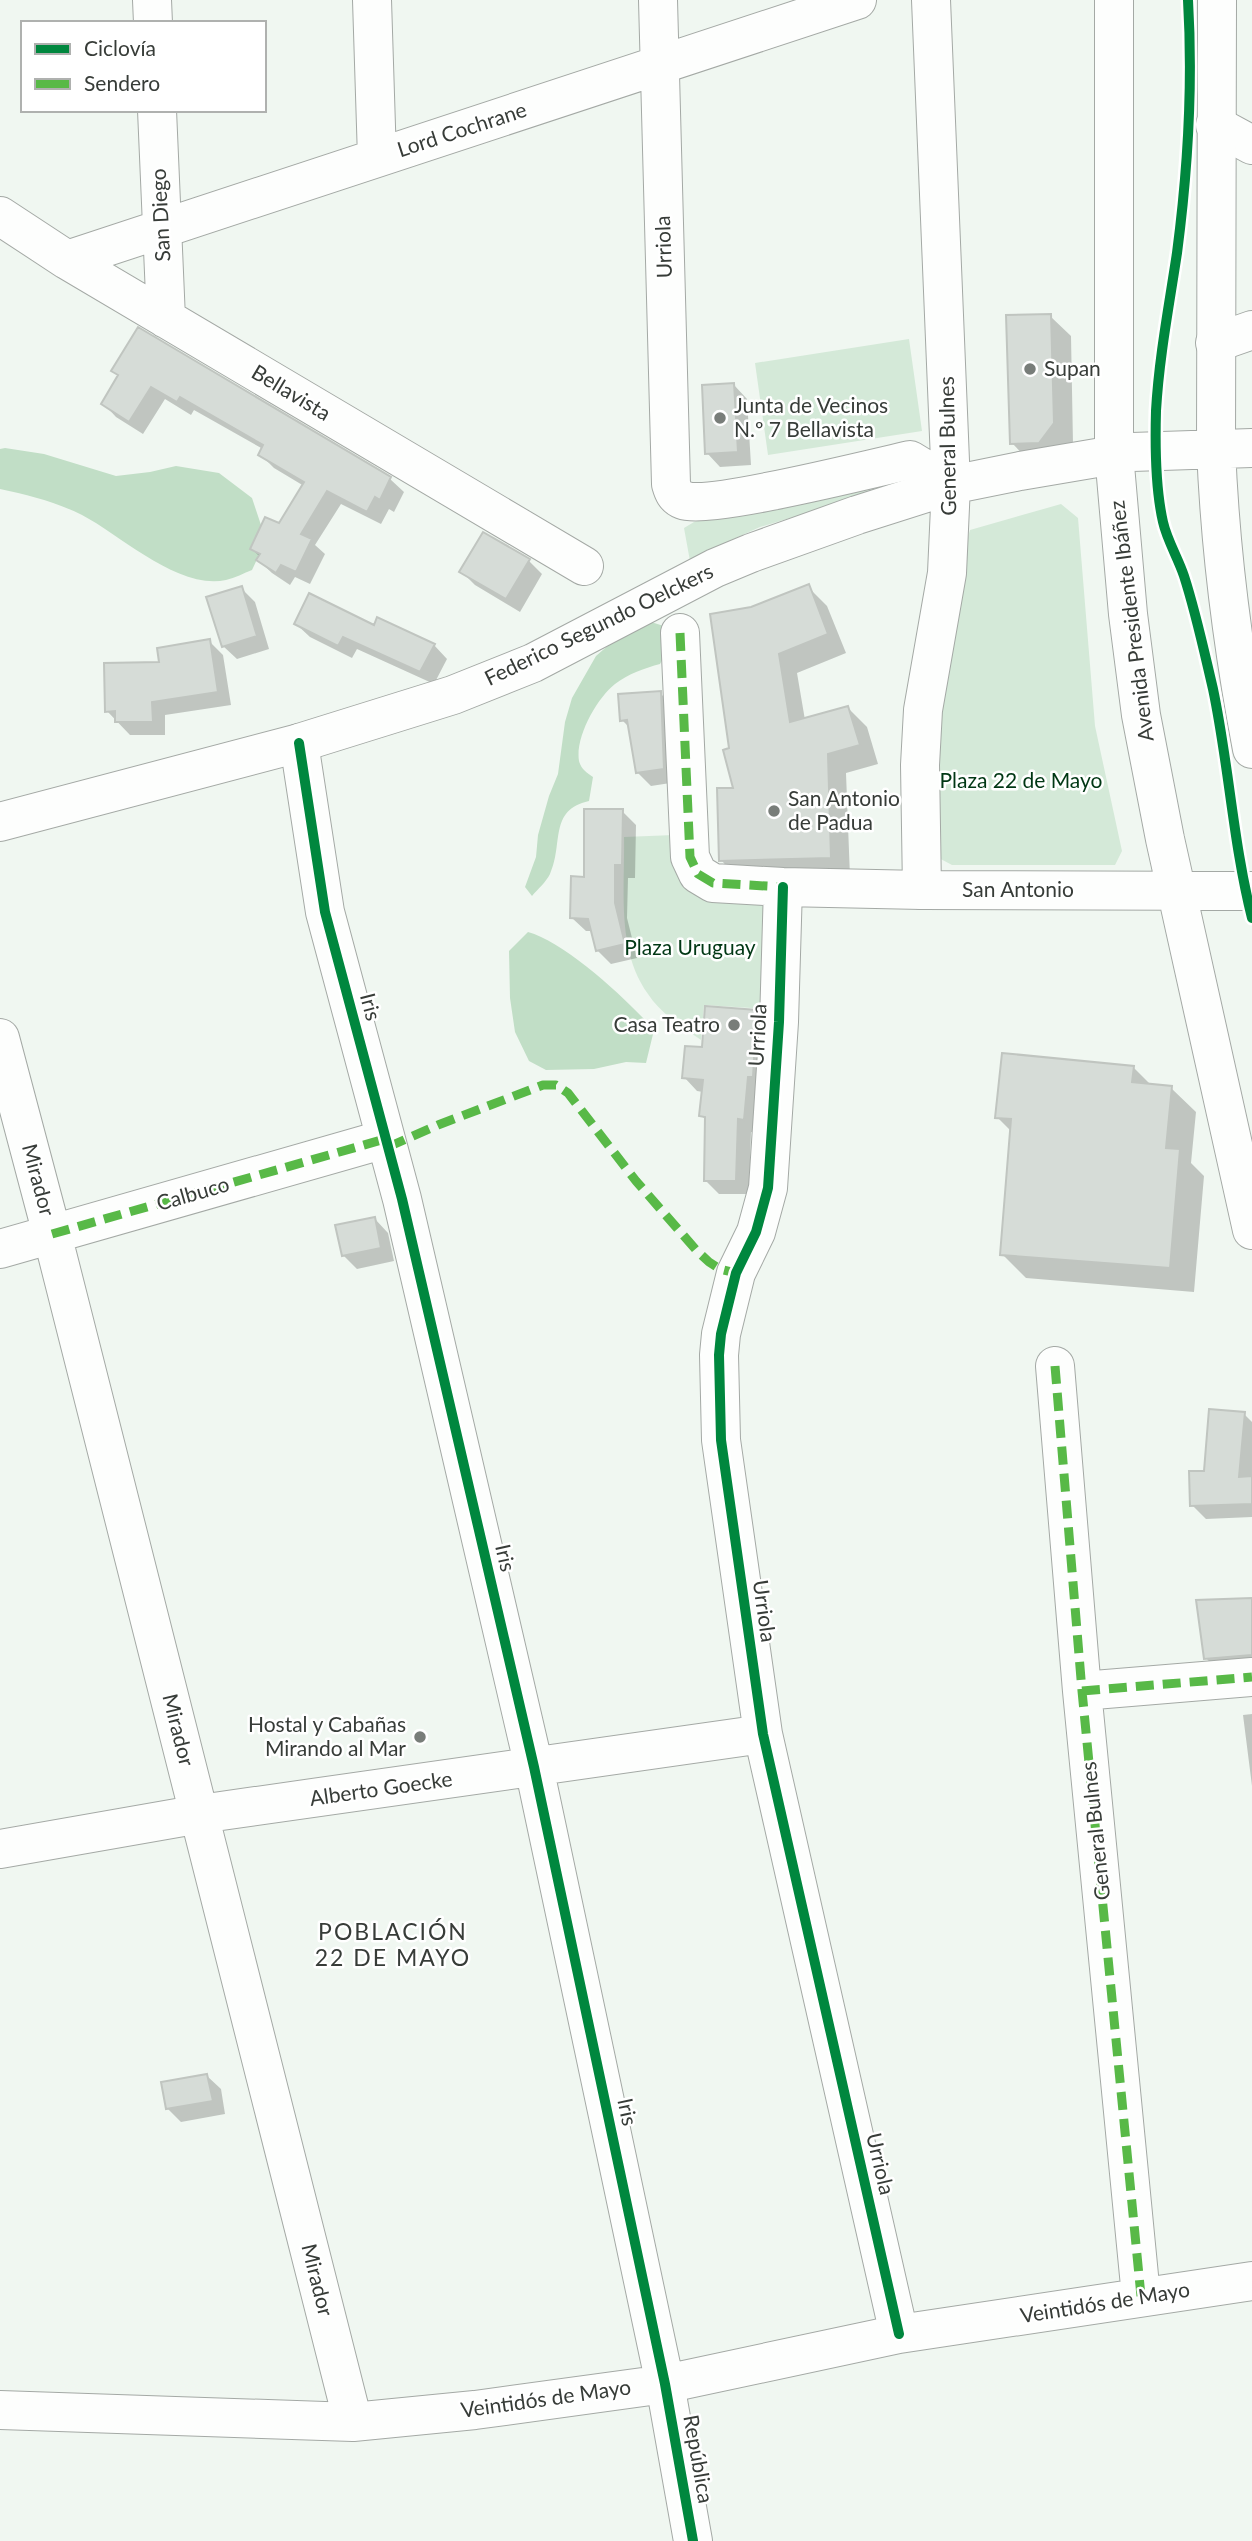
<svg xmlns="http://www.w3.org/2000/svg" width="1252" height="2541" font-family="Lato,sans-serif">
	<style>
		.green { fill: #d4e9d8 }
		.forest { fill: #c1dec6 }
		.shadow { fill: #0003 }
		.building { fill: #d6dcd7; stroke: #c0c5c0; stroke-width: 2 }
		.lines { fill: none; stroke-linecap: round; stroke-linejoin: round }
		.minor-casing { stroke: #a4a9a5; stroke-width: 40 }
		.major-casing { stroke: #a4a9a5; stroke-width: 40 }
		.minor { stroke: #fdfefd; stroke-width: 38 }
		.major { stroke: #fdfefd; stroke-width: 38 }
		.quiet { stroke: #58b947; stroke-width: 9; stroke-dasharray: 18 9; stroke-linecap: butt }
		.cycleway-casing { stroke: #fff; stroke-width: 15 }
		.cycleway { stroke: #00873e; stroke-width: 10 }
		.poi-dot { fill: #787d79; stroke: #fff; stroke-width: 2.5 }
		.labels { text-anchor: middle; stroke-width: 5; stroke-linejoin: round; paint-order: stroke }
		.street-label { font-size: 21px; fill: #373c38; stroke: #fff }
		.poi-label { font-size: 21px; fill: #373c38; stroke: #fff; text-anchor: start }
		.park-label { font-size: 21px; fill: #003714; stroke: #fff }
		.neighbourhood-label { font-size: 23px; letter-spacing: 2px; fill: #373c38; stroke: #fff }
	</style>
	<rect width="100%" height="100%" fill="#f0f7f1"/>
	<path class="green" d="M909 339 922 431 768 455 755 363Z
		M912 473 913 481 760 527 729 541 698 560 690 561 684 528 694 522Z
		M1061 504 1078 518 1095 726 1122 851 1115 865H952L935 856 939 706 966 544 970 530Z
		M674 835 766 899 767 1009 704 1005 701 1040C682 1027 661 1014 648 994 616 950 625 889 624 837Z"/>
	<path class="forest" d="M5 448 44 454 116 476 150 472 176 466 219 473 252 498 261 525 260 553 252 570C244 573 235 578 226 580 178 590 122 536 82 515 56 502 28 495 0 489V449Z
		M651 622 667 627 665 655 660 664C645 668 628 674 615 684 597 698 575 737 579 761 581 769 587 773 593 777L589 801C548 810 564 844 550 874 546 882 538 889 532 896L525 887 536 857 538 835 549 796 558 774 565 722 572 698 596 656 611 643Z
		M528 932C565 942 628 1000 654 1030L646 1063 626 1062 594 1069 546 1070 529 1061 515 1032 510 998 509 951Z"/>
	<path class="shadow" d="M1050 316 1071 336 1073 444 1032 464 1012 443Z
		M139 330 390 479 404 492 394 512 389 509 381 524 341 504 315 545 325 554 310 584 295 577 290 585 272 573 258 560 260 557 252 549 279 525 304 486 274 468 260 454 263 449 194 410 191 415 165 399 143 434 116 417 103 403 119 377 113 371Z
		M734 385 747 399 751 465 720 467 707 453Z
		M483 534 529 561 542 574 520 612 475 585 461 571Z
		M808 587 827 606 846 653 797 673 805 720 848 708 867 727 878 764 846 773 850 877 740 880 721 860 736 789 731 749 752 609Z
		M241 588 255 602 269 649 237 659 223 646Z
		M296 624 375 627 434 645 447 659 434 684 357 649 352 658 310 637Z
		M209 641 223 655 231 705 165 715V735H130L107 711Z
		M660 693 674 707 677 782 651 786 638 773 631 729 622 720Z
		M622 811 636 825 635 878H628L627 918 637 958 611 964 597 950 593 931H586L572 918Z
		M757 1012 770 1025 757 1133 751 1132 749 1194H719L705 1180 707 1121 701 1115 703 1092 697 1091 684 1077 704 1049Z
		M1133 1067 1152 1086 1171 1088 1196 1112 1191 1163 1204 1176 1194 1292 1026 1278 1002 1254 1012 1132 997 1117Z
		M375 1219 388 1233 394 1261 357 1269 343 1255Z
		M1244 1414 1252 1422V1517L1206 1519 1192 1505 1205 1473Z
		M1252 1599V1677L1226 1679 1206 1658Z
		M1252 1714V1786L1243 1715Z
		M207 2076 221 2089 225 2114 181 2122 167 2108Z"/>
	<path class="building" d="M1051 314 1054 423 1039 443 1010 444 1006 315Z
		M138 327 391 477 380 500 375 497 367 512 327 491 301 534 312 539 296 572 281 565 276 573 256 560 260 554 250 549 265 517 279 523 304 482 258 455 263 445 180 397 177 402 151 387 129 422 101 404 118 375 111 371Z
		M734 383 738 452 705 454 702 385Z
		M483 532 530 559 506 599 459 572Z
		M809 584 828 634 779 654 790 722 848 706 860 745 828 754 831 858 719 861 717 788H733L723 750 729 748 710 614 751 607Z
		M242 586 257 636 222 647 206 597Z
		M309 593 374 625 377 617 435 644 420 672 343 637 338 646 294 624Z
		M210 639 218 692 152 702 153 722H115V711L105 712 104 663 159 662 157 648Z
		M661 691 664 769 636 773 627 720 620 721 618 694Z
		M584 809H623L622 865H615V903L625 944 596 951 588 919 570 918 571 876 584 877Z
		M705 1006 757 1010 753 1077H748L744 1120 738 1119 736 1181H704L705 1117 699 1116 703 1080 682 1078 685 1046 702 1047Z
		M1002 1053 1134 1066 1132 1082 1172 1086 1166 1148 1180 1149 1170 1268 1000 1255 1011 1119 995 1118Z
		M375 1217 381 1248 342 1256 335 1225Z
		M1209 1409 1245 1412 1239 1477 1252 1476V1504L1190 1506 1189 1471H1204Z
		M1252 1598V1655L1204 1659 1196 1600Z
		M207 2074 213 2101 166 2109 161 2082Z"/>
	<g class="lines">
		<defs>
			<path id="minor" d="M152 0 153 23
				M372 0 377 158
				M658 0 671 484C673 491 675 497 683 500 708 510 874 468 910 460L951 485
				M931 0 951 485
				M157 110 166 319
				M1215 125 1252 145
				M0 216 67 260 584 566
				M67 260 857 0
				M1215 343 1252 330
				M680 633 690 857 698 874 713 883 783 887 922 890
				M299 743 325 912 402 1199 534 1767 665 2384 693 2541
				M783 887 779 1022 768 1188 756 1232 736 1273 721 1334 719 1355 721 1440 763 1734 899 2334
				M0 1038 52 1234 353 2422
				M0 1249 385 1139
				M1055 1366 1082 1691 1141 2296
				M1082 1691 1252 1677
				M0 1849 200 1814 763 1734
				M0 2410 353 2422 475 2410 665 2384 899 2334 1252 2281"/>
			<path id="major" d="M1114 0V454L1128 614 1141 715 1165 839 1252 1230
				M1217 0 1216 448C1220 549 1233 650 1252 749
				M951 485 947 573 923 710 920 765 922 890 1252 891
				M0 822 299 743 453 695 533 663 715 568 751 553 857 515 951 485 1020 471 1132 452 1252 448"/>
		</defs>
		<use href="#minor" class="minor-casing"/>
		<use href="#major" class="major-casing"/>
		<use href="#minor" class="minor"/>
		<use href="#major" class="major"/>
		<path class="quiet" d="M680 633 690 857 698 874 713 883 783 887
			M388 1147 438 1125 543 1085H556L568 1093 636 1181 697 1251 709 1262 720 1269 736 1273
			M52 1234 385 1139
			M1055 1366 1082 1691 1141 2296
			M1082 1691 1252 1677"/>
		<defs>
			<path id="cycleway" d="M1188 0C1193 85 1188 169 1177 253 1169 306 1159 358 1156 411 1155 447 1155 487 1163 522 1167 540 1178 558 1184 576 1196 613 1204 651 1213 689 1229 765 1233 843 1252 918
				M299 743 325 912 402 1199 534 1767 665 2384 693 2541
				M783 887 779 1022 768 1188 756 1232 736 1273 721 1334 719 1355 721 1440 763 1734 899 2334"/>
		</defs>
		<use href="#cycleway" class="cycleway-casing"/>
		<use href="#cycleway" class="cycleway"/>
	</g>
	<g class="poi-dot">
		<circle cx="1030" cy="369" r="7"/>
		<circle cx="720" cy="418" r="7"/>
		<circle cx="774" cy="811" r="7"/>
		<circle cx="734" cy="1025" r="7"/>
		<circle cx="420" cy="1737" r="7"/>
	</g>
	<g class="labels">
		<g class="street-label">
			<text transform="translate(462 130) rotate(-18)" y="7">Lord Cochrane</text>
			<text transform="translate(161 215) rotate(-93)" y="7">San Diego</text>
			<text transform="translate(664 247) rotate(-92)" y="7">Urriola</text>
			<text transform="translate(291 393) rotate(31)" y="7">Bellavista</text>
			<text transform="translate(948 446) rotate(-91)" y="7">General Bulnes</text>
			<text transform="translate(1132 621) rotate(-97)" y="7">Avenida Presidente Ibáñez</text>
			<text transform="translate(599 625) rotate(-26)" y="7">Federico Segundo Oelckers</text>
			<text x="1018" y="897">San Antonio</text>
			<text transform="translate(370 1007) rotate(75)" y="7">Iris</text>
			<text transform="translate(758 1035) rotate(-87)" y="7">Urriola</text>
			<text transform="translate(38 1180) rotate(75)" y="7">Mirador</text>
			<text transform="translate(193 1194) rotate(-16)" y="7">Calbuco</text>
			<text transform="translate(505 1558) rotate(77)" y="7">Iris</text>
			<text transform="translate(764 1611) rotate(82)" y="7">Urriola</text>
			<text transform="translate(178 1730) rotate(76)" y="7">Mirador</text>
			<text transform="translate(381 1789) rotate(-8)" y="7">Alberto Goecke</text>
			<text transform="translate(1096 1831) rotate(-96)" y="7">General Bulnes</text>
			<text transform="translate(627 2112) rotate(78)" y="7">Iris</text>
			<text transform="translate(880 2164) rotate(77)" y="7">Urriola</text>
			<text transform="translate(317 2280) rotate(76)" y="7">Mirador</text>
			<text transform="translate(1105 2303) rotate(-9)" y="7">Veintidós de Mayo</text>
			<text transform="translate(546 2399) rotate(-8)" y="7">Veintidós de Mayo</text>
			<text transform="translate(698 2459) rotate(80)" y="7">República</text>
		</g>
		<g class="poi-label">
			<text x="1044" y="376">Supan</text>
			<text x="734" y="413">Junta de Vecinos<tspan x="734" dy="24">N.º 7 Bellavista</tspan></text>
			<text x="788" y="806">San Antonio<tspan x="788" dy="24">de Padua</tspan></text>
			<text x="720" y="1032" text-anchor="end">Casa Teatro</text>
			<text x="406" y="1732" text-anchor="end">Hostal y Cabañas<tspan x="406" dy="24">Mirando al Mar</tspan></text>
		</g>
		<g class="park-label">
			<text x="1021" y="788">Plaza 22 de Mayo</text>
			<text x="690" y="955">Plaza Uruguay</text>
		</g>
		<g class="neighbourhood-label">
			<text x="393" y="1940">POBLACIÓN<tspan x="393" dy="26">22 DE MAYO</tspan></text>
		</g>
	</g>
	<rect x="21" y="21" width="245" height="91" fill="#ffffff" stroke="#afb1af" stroke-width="2"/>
	<rect x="35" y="44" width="35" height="10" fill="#00873e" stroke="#afb1af" stroke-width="2"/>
	<text x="84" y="56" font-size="21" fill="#373c38">Ciclovía</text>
	<rect x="35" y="79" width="35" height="10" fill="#58b947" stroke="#afb1af" stroke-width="2"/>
	<text x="84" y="91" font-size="21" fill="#373c38">Sendero</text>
</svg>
